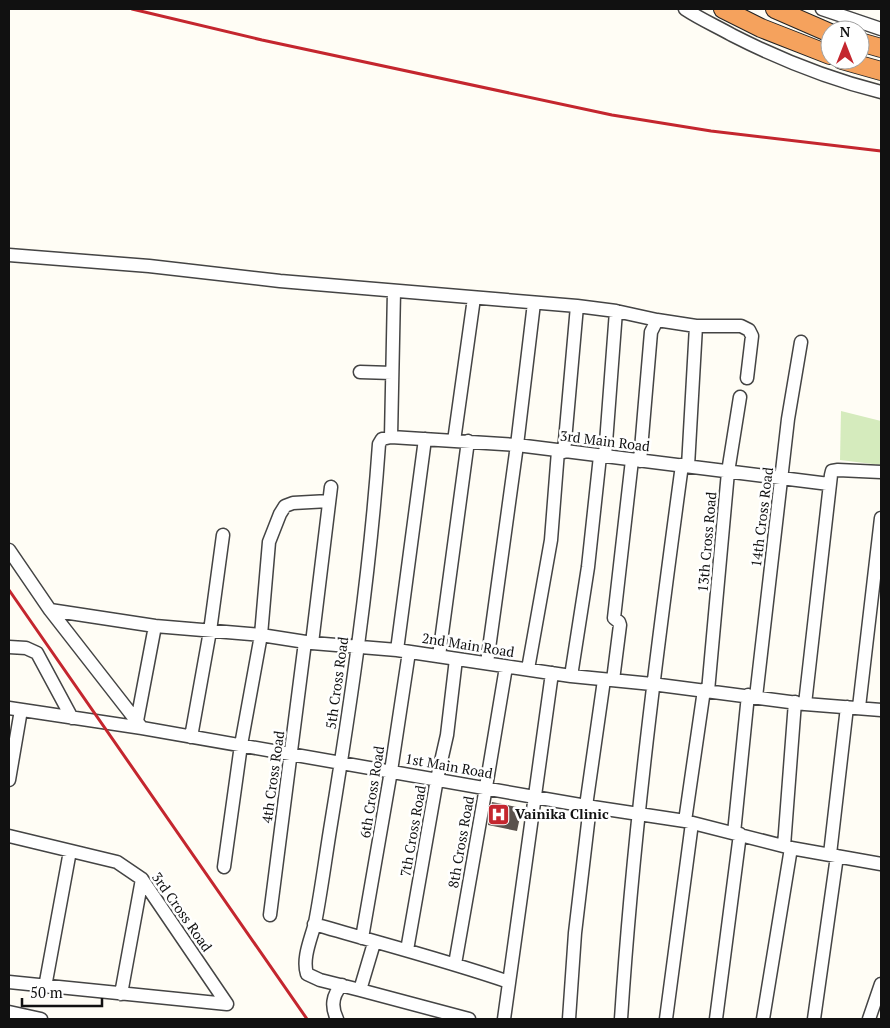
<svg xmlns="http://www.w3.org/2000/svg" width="890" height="1028" font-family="'PT Serif',serif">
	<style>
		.green { fill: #d5ebbd }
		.building { fill: #5a524d }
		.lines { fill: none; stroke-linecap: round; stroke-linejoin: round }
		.minor-casing { stroke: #444; stroke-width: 15 }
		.highway-casing { stroke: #222; stroke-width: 20 }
		.minor { stroke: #fff; stroke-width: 12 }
		.highway { stroke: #f5a25d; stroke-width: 18 }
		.rail { stroke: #c4262e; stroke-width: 3 }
		.labels { text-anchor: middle; stroke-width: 5; stroke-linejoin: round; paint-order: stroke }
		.street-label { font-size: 14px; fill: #111; stroke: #fff }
		.poi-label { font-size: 14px; font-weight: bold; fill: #111; stroke: #fff; text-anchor: start }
	</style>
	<rect width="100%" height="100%" fill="#fffdf5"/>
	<path class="green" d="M841 411 881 421V465L840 460Z"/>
	<path class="building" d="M492 802 522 808 517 831 488 825Z"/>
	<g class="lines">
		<defs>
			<path id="minor" d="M685 9C700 19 716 26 732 35 779 59 829 79 881 92
				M822 9 881 29
				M9 255 149 266 280 281 577 306 616 311 657 320 696 326H741L749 330 752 336 747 378
				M360 372 392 373
				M391 437 394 291
				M454 441 474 298
				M564 452 577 306
				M605 456 616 311
				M640 461 651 332 657 320
				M688 466 696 326
				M9 550 50 610 142 728
				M50 610 155 626 261 635 312 643 397 650 571 676 652 684 805 704 881 710
				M312 643 331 487
				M9 647 26 648 37 653 72 718
				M397 650 425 439
				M439 656 468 441
				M487 663 517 445 534 303
				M528 669 551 540 558 451
				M571 676 588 567 600 456
				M613 680 620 625 619 622 614 618 632 460
				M708 691 728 472 740 397
				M756 697 788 419 801 342
				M805 704 831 475 832 471 838 470 881 472
				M859 707 881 518
				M9 708 142 728 586 806 685 821 791 848 881 864
				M137 721 155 626
				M191 737 210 631 223 535
				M9 780 21 710
				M586 806 604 680
				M685 821 704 690
				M734 833 748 695
				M9 836 117 862 142 879 227 1004
				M784 846 795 702
				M830 854 847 707
				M224 867 241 745 261 635 269 542 280 514 285 506 293 503 329 501
				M270 915 305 642
				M314 924C379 943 445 960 509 982
				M362 938 391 771 409 652
				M374 943 360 990 320 980 307 974C302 958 311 939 315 923 321 892 325 861 330 830 351 702 370 573 379 444L382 439 391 437 517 445 829 484
				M407 950 437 779 447 735 456 659
				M455 964 486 787 506 667
				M9 982 227 1004
				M45 987 70 851
				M360 990 469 1019
				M121 994 142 879
				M9 1012 41 1019
				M337 1019C331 1007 332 995 342 985
				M504 1019 552 673
				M569 1019 575 933 590 806
				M621 1019C633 834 657 649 682 465
				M666 1019 692 823
				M716 1019 740 834
				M763 1019 791 848
				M814 1019 837 856
				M869 1019 881 984"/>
			<path id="highway" d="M723 9 761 28 830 55
				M775 9 830 33
				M860 42 881 48
				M842 60 881 71"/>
		</defs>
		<use href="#minor" class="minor-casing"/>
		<use href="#highway" class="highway-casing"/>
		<use href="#minor" class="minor"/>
		<use href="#highway" class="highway"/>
		<path class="rail" d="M132 9 262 40 612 115 711 131 881 151
			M9 590 307 1019"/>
	</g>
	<defs>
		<symbol id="hospital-square" viewBox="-11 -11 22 22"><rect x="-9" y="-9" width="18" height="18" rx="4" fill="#c4262e" stroke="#fff"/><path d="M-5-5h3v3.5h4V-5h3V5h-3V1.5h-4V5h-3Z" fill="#fff"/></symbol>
	</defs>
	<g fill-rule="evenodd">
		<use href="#hospital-square" x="486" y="802" width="25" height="25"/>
	</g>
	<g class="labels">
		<g class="street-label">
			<text transform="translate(605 441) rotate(7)" y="5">3rd Main Road</text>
			<text transform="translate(762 517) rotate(-83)" y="5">14th Cross Road</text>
			<text transform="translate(707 542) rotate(-85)" y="5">13th Cross Road</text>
			<text transform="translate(468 645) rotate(9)" y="5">2nd Main Road</text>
			<text transform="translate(337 683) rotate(-82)" y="5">5th Cross Road</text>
			<text transform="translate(449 766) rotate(10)" y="5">1st Main Road</text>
			<text transform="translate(273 777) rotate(-82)" y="5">4th Cross Road</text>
			<text transform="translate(372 792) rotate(-81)" y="5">6th Cross Road</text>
			<text transform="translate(413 831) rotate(-80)" y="5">7th Cross Road</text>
			<text transform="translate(461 842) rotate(-80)" y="5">8th Cross Road</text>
			<text transform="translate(182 912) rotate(55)" y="5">3rd Cross Road</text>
		</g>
		<g class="poi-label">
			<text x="515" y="819">Vainika Clinic</text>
		</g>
	</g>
	<rect width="890" height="1028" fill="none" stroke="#111111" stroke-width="20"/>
	<g transform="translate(845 45)"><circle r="24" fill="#ffffff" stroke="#a0a0a0"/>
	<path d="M0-4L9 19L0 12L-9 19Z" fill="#c4262e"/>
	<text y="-8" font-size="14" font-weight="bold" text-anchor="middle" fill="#111111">N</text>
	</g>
	<path d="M22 998v8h80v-8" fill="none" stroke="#111111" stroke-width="2.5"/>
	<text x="30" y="998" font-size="15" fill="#111111" stroke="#ffffff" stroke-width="4" paint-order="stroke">50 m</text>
</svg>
